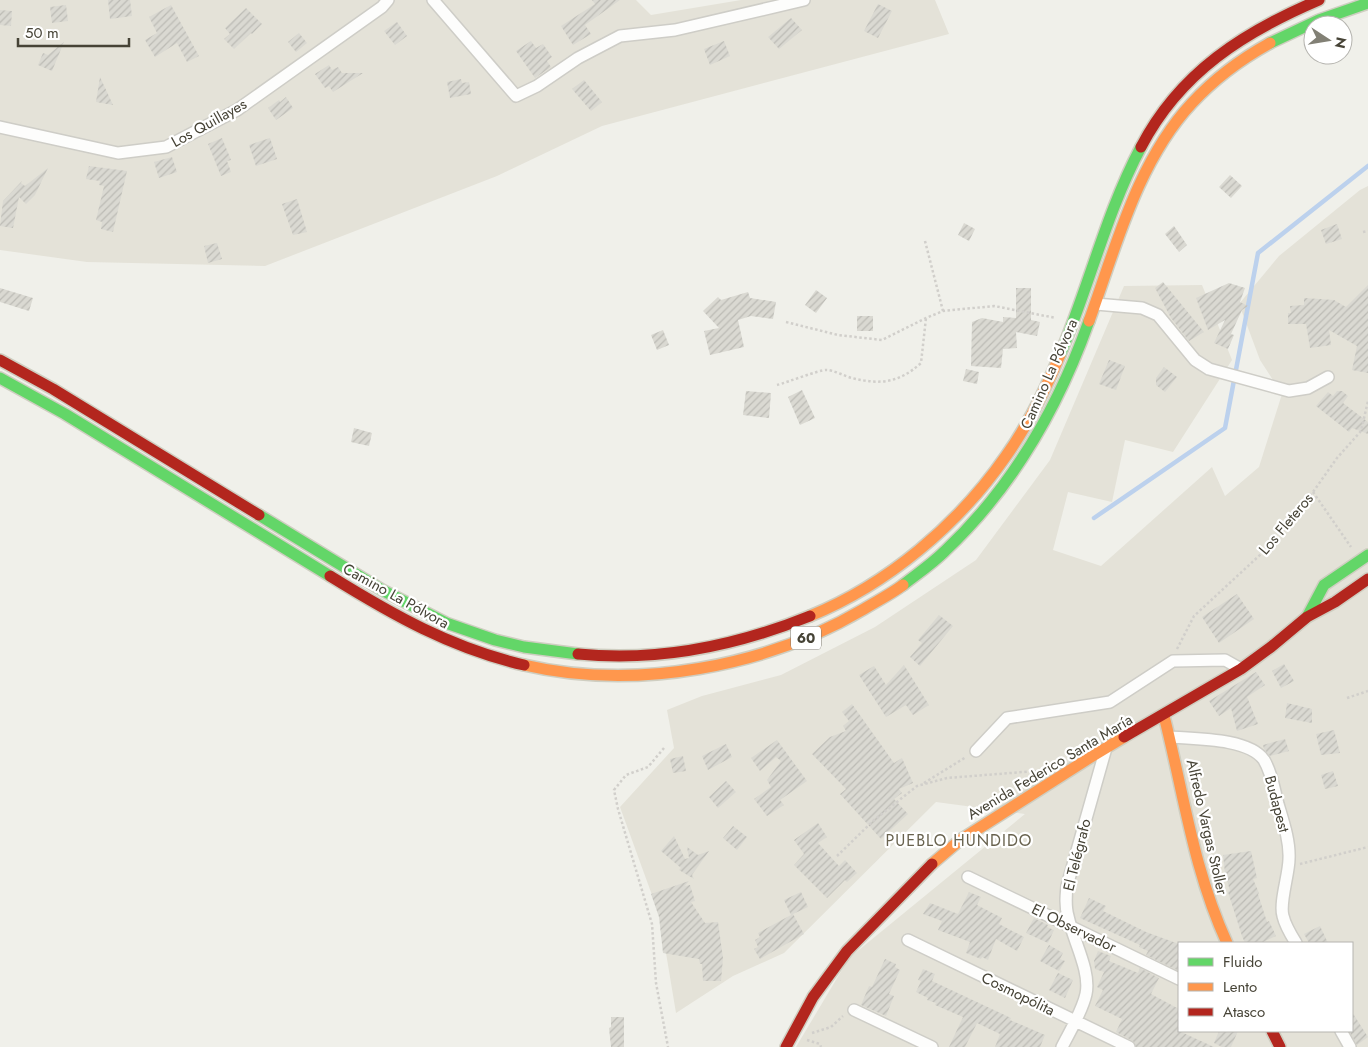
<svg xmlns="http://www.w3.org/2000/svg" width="1368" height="1047" font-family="Jost,sans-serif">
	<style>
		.residential { fill: #e4e2d8; fill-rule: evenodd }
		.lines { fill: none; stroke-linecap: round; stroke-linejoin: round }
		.stream { stroke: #bcd1ed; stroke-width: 4.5 }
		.building { fill: url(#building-hatch) }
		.street-casing { stroke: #cecdc7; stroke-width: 14 }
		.fast-casing { stroke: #cfcec1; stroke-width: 14 }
		.slow-casing { stroke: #cfcec1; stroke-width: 14 }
		.jam-casing { stroke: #cfcec1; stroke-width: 14 }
		.path { stroke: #d1cfcb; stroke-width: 2.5; stroke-dasharray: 2.5 2.5; stroke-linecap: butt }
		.street { stroke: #fdfdfc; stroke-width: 11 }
		.fast { stroke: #63d668; stroke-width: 11 }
		.slow { stroke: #ff974d; stroke-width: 11 }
		.jam { stroke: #b3261e; stroke-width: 11 }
		.labels { text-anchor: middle; stroke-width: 4.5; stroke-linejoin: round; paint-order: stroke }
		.shield { fill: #fff; stroke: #7e7b72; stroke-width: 1 }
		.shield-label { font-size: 14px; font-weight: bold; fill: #464336 }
		.street-label { font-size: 15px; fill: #464336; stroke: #fff }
		.neighbourhood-label { font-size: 16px; letter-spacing: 1px; fill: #68624e; stroke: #fff }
	</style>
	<defs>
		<pattern id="building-hatch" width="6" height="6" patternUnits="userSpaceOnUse" patternTransform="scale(1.25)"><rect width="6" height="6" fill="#dad9d2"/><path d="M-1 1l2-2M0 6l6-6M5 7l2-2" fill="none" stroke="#bcbbb5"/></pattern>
	</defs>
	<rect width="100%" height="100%" fill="#f0f0ea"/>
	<path class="residential" d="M0 0H636L651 15 741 0H935L949 34 602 126 497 176 265 266 87 262 0 250Z
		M1368 186V1047H796L849 958 1025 814 936 802 784 953 733 976 676 1013 660 917 620 807 674 748 667 710 702 696 781 675 875 627 976 560 1050 460 1124 286 1202 285 1232 360 1173 452 1125 440 1112 502 1068 492 1053 550 1101 566 1212 467 1225 496 1259 467 1282 394 1260 360 1239 304 1279 256 1360 190ZM1179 943H1352V1031H1179Z"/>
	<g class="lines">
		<path class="stream" d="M1094 518 1225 428 1258 253 1368 166"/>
	</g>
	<path class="building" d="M108 0H130L132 16 110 19Z
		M592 0H620L585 25 591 34 573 45 561 26 595 4Z
		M878 4 892 11 878 38 864 31Z
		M66 5 68 21 52 23 50 7Z
		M171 5 199 56 187 62 177 43 155 57 145 40 157 33 149 17Z
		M246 8 262 24 252 34 251 33 234 49 224 39 230 34 225 28Z
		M0 10 12 11 11 26 0 25Z
		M791 18 802 30 779 49 768 37Z
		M397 22 407 36 395 45 384 31Z
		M299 33 307 43 296 52 288 42Z
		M531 41 536 48 543 44 552 57 547 61 551 67 535 78 516 51Z
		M724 41 730 56 710 65 704 49Z
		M64 42 52 71 38 65 43 53 48 55Z
		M329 65 332 70 338 67 342 73H363L333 92 329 86 325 88 315 74Z
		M100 77 113 105 96 102Z
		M461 79 462 83 469 82 471 94 450 98 447 82Z
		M584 80 602 102 591 111 572 89Z
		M286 97 293 108 276 120 268 108 279 100 280 102Z
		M222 138 231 160 227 161 231 172 221 176 208 144Z
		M270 138 277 159 256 166 249 145Z
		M172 157 177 172 159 178 154 162Z
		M89 166 127 171 113 232 101 229 102 222 96 220 104 186 99 185 100 181 86 179Z
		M48 168 35 195 26 204 19 197 13 228 0 226 3 201 22 181 21 183 25 186Z
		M1230 175 1242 186 1231 198 1219 187Z
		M297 199 307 232 293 235 282 204Z
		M964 223 975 229 969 241 958 235Z
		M1337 224 1342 239 1326 244 1321 230Z
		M1174 226 1187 245 1179 252 1165 234Z
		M217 243 222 259 208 263 204 246Z
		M1163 282 1204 332 1189 341 1171 318 1155 288Z
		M1229 283 1245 288 1240 302 1248 306 1242 310 1231 334 1234 335 1228 349 1214 343 1225 320 1208 330 1196 298Z
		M1368 285V373L1352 370 1357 346 1329 330 1331 345 1310 348 1306 324H1288V313H1291L1290 306 1304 305V298L1334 300 1346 307Z
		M0 288 33 298 29 311 0 302Z
		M1016 288H1031V320L1040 322 1037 336 1016 332 1017 348 1003 349 1001 368 971 366 972 322 982 318 1003 322V317L1016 318Z
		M816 290 827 298 816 313 805 305Z
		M748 292 750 298 776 302 773 319 751 316 738 320 744 347 710 355 704 331 719 328 703 311 718 297 721 300Z
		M857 316H873V331H857Z
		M663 330 669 345 657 350 651 335Z
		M1109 360 1125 366 1116 390 1099 384Z
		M1164 367 1177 377 1165 392 1156 385V378Z
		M966 369 979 372 977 384 963 381Z
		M802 390 815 418 800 425 788 397Z
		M746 391 771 393 769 418 743 415Z
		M1337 391H1342L1348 396 1343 403 1368 422V434L1352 428 1349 432 1316 406 1328 392 1333 396Z
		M354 428 372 433 369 446 351 442Z
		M1237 594 1254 619 1219 643 1202 617Z
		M939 615 953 626 920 666 910 657 922 643 918 640Z
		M1284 664 1294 681 1281 688 1272 671Z
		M904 665 929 705 913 715 906 705 886 717 859 675 874 666 886 685Z
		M1256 672 1265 685 1247 697 1258 724 1237 731 1231 708 1219 716 1209 701Z
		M1287 703 1312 709V723L1285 718Z
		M852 704 894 763 902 758 913 783 899 789 902 793 894 799 908 814 881 839 840 794 846 789 812 754 830 737 846 731 843 726 849 721 842 712Z
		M1334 730 1340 753 1321 755 1316 734Z
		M1285 739 1289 751 1270 756 1264 749 1263 745Z
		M777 740 807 781 780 800 784 805 767 816 754 799 771 787 767 780 781 761 776 757 760 771 751 758Z
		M726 744 732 757 708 770 702 756Z
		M683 756 686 771 673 773 670 759Z
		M1333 771 1338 786 1325 789 1321 775Z
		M726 781 736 792 718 808 709 797Z
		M818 823 827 837 818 843 839 866 845 860 857 873 847 882 845 880 827 898 794 865 804 854 794 840Z
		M733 826 747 837 737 850 723 838Z
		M674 836 685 859 689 858 687 847 698 855 709 851 692 875 694 879 679 870 681 868 661 851Z
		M1251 851 1257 878 1253 879 1259 893 1258 894 1267 922 1269 921 1276 936 1261 943H1245L1242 936 1228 892 1230 891 1225 873 1223 855Z
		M689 881 685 886 690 885 695 901 691 902 705 923 718 922 723 958 721 981H703L702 964H700L699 959 663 953 659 917 651 894Z
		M801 892 808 907 793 914 804 934 760 959 754 949 758 947 755 940 760 937 758 933 791 915 784 900Z
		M969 892 981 897 977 905 1002 918 999 924 1024 937 1017 951 996 939 988 960 982 957 981 959 966 953 970 942 938 930 942 921 923 914 930 903 958 914Z
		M1089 898 1106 906 1103 911 1146 932 1179 944V971L1146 955 1148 951 1139 947 1140 945 1080 918Z
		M1034 918 1048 925 1047 927 1054 930 1048 943 1026 933Z
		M1320 926 1328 943H1309L1304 934Z
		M1049 945 1063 953 1060 959 1065 961 1059 971 1040 961Z
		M1098 951 1111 956 1109 961 1138 973 1140 968 1159 978 1151 994 1179 1009V1031L1214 1047H1136L1133 1041 1116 1032 1122 1019 1095 1006 1103 990 1097 987 1104 972 1095 969 1094 961Z
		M885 959 896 964 895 967 900 970 889 994 894 996 886 1016 861 1005 869 986 872 987Z
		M923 969 935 974 932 981 1011 1018 1010 1020 1045 1035 1040 1047H995L1000 1034 977 1023 965 1047H949L963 1017 935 1005 936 1003 927 1000 928 998 916 992 921 981 918 980Z
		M1058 973 1073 980 1065 998 1049 990Z
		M1352 1012 1368 1037 1357 1045 1349 1031H1352Z
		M611 1017H624V1047H611L609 1028 611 1027Z
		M1219 1031H1238L1231 1047H1222L1214 1043Z"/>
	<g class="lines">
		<defs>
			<path id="street" d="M433 0 516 96 537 86 578 58 620 36 675 30 804 0
				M0 127 118 153 166 147 237 110 382 7 388 0
				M1096 304 1142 308 1158 315 1195 360 1209 369 1289 391 1308 388 1328 377
				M1170 737C1194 739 1249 738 1264 760 1272 773 1274 789 1278 804 1283 821 1290 841 1289 859 1289 874 1279 903 1283 916 1285 925 1291 935 1296 943
				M976 751 1007 718 1110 702 1173 661 1225 660 1241 669
				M968 877 1179 979
				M908 940 1129 1047
				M854 1010 932 1047
				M1341 1031 1350 1047
				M1062 1047C1070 1031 1082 1012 1086 994 1091 971 1073 940 1068 916 1065 906 1066 896 1067 886L1106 748"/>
			<path id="fast" d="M1270 43 1319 20 1368 3
				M1060 355C1089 287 1106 213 1141 147
				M0 378 65 414 330 576
				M259 515 382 590 446 623 495 640 524 647 578 654
				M903 585C917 574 932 564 945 551 1012 488 1058 408 1089 321
				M1307 617 1324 585 1368 555"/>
			<path id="slow" d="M1089 321C1116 247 1137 162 1192 103 1215 78 1241 59 1270 43
				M810 616C888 584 958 525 1006 456 1028 425 1045 391 1060 355
				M524 665C636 691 766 667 864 609 877 601 891 594 903 585
				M1164 716C1184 794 1193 869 1227 943
				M932 864 959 841 1086 760 1124 737"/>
			<path id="jam" d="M1141 147C1180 72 1244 32 1319 0
				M0 360 53 389 259 515
				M330 576C393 615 451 648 524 665
				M578 654C657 662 736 646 810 616
				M1124 737 1241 669 1271 647 1307 617 1335 602 1368 579
				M1272 1031 1280 1047
				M786 1047 813 997 847 951 932 864"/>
		</defs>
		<use href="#street" class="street-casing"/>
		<use href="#fast" class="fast-casing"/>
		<use href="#slow" class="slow-casing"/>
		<use href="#jam" class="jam-casing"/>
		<path class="path" d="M1363 232 1368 231
			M925 241 943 311
			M786 322 838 335 882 340 926 318 943 311 994 306 1056 318
			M777 385C788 382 819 370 826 370 834 370 844 376 852 378 880 385 899 383 921 363L926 318
			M1313 492 1351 547
			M1177 649 1194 616 1274 542 1293 513 1313 492 1337 458 1361 431 1368 401
			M1347 698 1368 691
			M664 748 648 767 626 775 614 790 618 809 652 924 656 983 668 1047
			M924 783 966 757
			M837 856 873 821 917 786 947 778 1036 771
			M1300 864 1368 847
			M812 1033 831 1027 843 1016
			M807 1040 820 1044 821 1047"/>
		<use href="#street" class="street"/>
		<use href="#fast" class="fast"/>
		<use href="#slow" class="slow"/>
		<use href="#jam" class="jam"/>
	</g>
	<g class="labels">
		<rect class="shield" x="791" y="626.5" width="30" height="23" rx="4"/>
		<g class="shield-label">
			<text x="806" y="643">60</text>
		</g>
		<g class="street-label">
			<text transform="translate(209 123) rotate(-29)" y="5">Los Quillayes</text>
			<text transform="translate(1049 374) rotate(-66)" y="5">Camino La Pólvora</text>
			<text transform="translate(1286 524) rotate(-50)" y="5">Los Fleteros</text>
			<text transform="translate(396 596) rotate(29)" y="5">Camino La Pólvora</text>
			<text transform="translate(1050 767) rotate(-31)" y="5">Avenida Federico Santa María</text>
			<text transform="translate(1277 804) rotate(75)" y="5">Budapest</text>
			<text transform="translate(1207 827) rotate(77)" y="5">Alfredo Vargas Stoller</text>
			<text transform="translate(1077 855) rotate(-76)" y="5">El Telégrafo</text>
			<text transform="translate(1074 928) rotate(26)" y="5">El Observador</text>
			<text transform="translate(1018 994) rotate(26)" y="5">Cosmopólita</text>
		</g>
		<g class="neighbourhood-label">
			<text x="959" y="846">PUEBLO HUNDIDO</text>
		</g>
	</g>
	<rect x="1178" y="942" width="175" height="90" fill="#ffffff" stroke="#b5b4af"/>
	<rect x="1188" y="958" width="25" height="8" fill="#63d668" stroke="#b5b4af"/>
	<text x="1223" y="967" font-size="15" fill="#464336">Fluido</text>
	<rect x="1188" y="983" width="25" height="8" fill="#ff974d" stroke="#b5b4af"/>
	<text x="1223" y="992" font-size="15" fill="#464336">Lento</text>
	<rect x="1188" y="1008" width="25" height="8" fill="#b3261e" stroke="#b5b4af"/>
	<text x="1223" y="1017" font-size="15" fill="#464336">Atasco</text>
	<g transform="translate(1328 40) rotate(102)"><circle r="24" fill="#ffffff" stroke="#b5b4af"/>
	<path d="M0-4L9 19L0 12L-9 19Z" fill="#828075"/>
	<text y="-8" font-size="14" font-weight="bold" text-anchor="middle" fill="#464336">N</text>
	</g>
	<path d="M18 38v8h111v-8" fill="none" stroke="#464336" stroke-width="2.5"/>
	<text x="25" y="38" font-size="15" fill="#464336" stroke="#ffffff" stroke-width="4" paint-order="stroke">50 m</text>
</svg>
